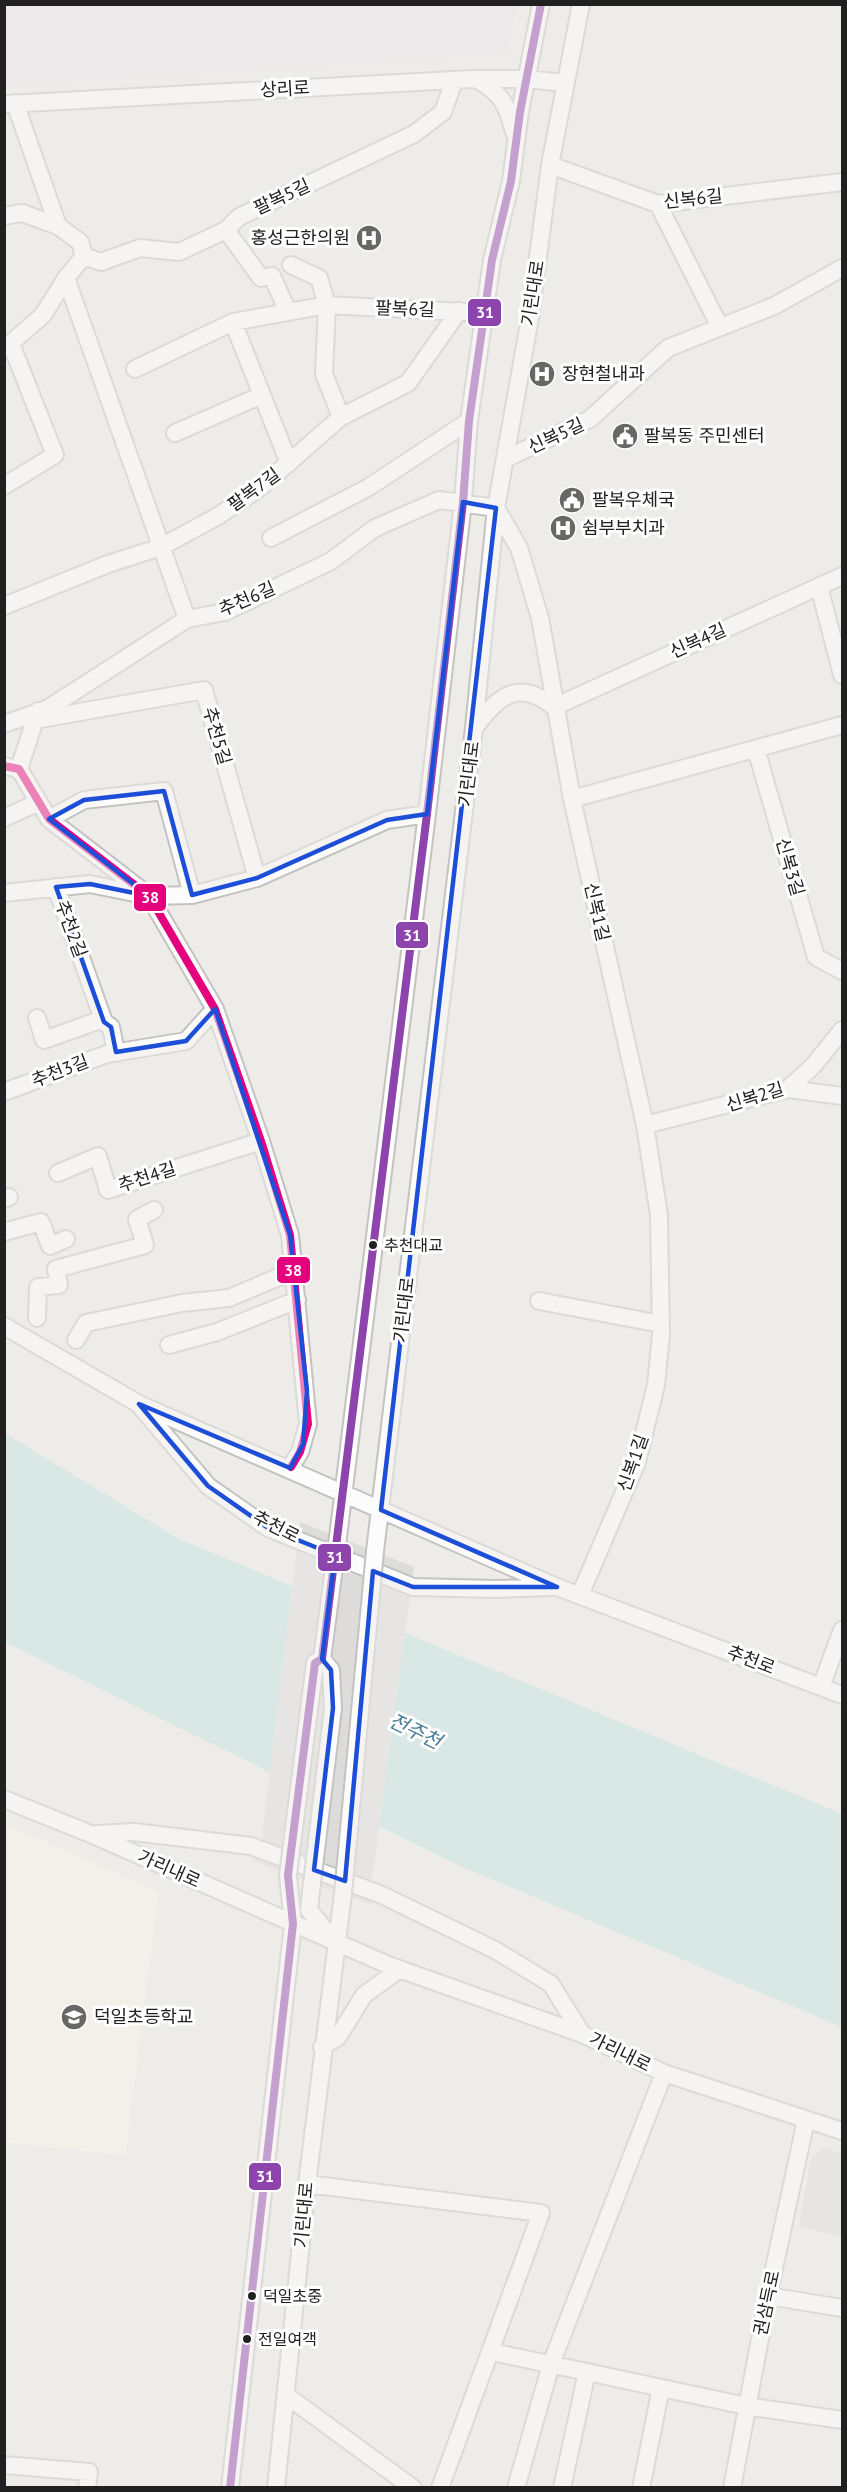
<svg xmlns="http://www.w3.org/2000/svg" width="847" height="2492" font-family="'PT Sans','Noto Sans KR',sans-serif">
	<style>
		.residential { fill: #dddcda }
		.industrial { fill: #ebe2e9 }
		.education { fill: #f7f3e6 }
		.water { fill: #bedfe0 }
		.pier { fill: #dddcdb }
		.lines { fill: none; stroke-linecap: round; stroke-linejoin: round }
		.minor-casing { stroke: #c4c3c1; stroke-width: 20 }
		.minor { stroke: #fcfcfc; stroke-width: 16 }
		.minor-bridge-casing { stroke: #c4c3c1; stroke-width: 20; stroke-linecap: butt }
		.minor-bridge { stroke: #fcfcfc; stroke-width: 16 }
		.bus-1-casing { stroke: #fff; stroke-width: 12 }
		.bus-2-casing { stroke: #fff; stroke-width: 12 }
		.bus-1 { stroke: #8e44ad; stroke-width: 8 }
		.bus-2 { stroke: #e5007d; stroke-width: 8 }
		.marked { fill: none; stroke: #1d4ed8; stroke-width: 4.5; stroke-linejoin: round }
		.bus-dot { fill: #202020; stroke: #fff; stroke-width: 2 }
		.labels { text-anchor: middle; stroke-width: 6; stroke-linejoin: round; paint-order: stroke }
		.bus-label { font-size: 16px; fill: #202020; stroke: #fff; text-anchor: start }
		.street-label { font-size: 18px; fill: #202020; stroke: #fff }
		.poi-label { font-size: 18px; fill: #202020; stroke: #fff; text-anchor: start }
		.water-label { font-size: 20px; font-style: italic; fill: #477b96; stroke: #fff }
		.line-badge { stroke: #fff; stroke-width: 2 }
		.badge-label { font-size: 16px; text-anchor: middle; font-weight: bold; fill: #fff }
	</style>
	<rect width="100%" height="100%" fill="#eeece9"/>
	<path class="residential" d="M824 2148 842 2153V2237L799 2226 811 2157Z"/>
	<path class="industrial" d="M5 4H516V5L507 54 5 86Z"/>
	<path class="education" d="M5 1824 159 1892 125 2156 5 2142Z"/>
	<path class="water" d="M4 1433 181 1540 842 1814V2027L458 1865 5 1642Z"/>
	<path class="pier" d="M300 1522 414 1567 371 1887 372 1905 253 1861 260 1852Z"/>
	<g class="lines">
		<defs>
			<path id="minor" d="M477 80C502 93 507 105 514 132
				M15 103 58 226 80 242 84 256 66 278 187 619
				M6 104 473 79H527L565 83
				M550 165 658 204 842 182
				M658 204 720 327
				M4 216 22 213 58 226
				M226 230 261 278 272 276 288 312
				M84 256 101 262 140 248 179 252 226 230 239 217 414 134 443 112 454 81
				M291 265 319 278 327 305 324 374 341 417
				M233 322 289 463
				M4 349 43 315 66 278
				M135 369 233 322 327 305 483 313
				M175 433 262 395
				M505 459 590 419 668 348 774 306 842 268
				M4 486 55 455 11 344
				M271 538 369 487 469 421
				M819 586 842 675
				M4 606 108 564 161 547 218 516 261 487 341 417 408 383 459 311
				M35 720 204 690 257 878
				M4 724 47 709 187 619 225 612 331 561 375 528 439 500 496 508 519 548 540 618 572 799 645 1125 659 1215 661 1334 656 1385 637 1462 580 1595
				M476 726C499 695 519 679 554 707L842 576
				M756 749 816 957 842 971
				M4 766 19 769 49 819 149 896 215 1009 261 1141 290 1235 308 1424 300 1452 290 1468
				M19 769 38 711
				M572 799 842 725
				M4 818 39 802
				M49 819 84 800 164 791 192 895
				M56 887 104 1022 111 1027 116 1052
				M4 893 90 884 149 896 192 895 257 878 387 820 427 814
				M37 1018 44 1040 103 1019
				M788 1089 842 1096
				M4 1092 107 1054 186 1041 215 1009
				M645 1125 788 1089 813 1066 842 1030
				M58 1173 98 1156 108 1190 261 1141
				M4 1199 9 1197
				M4 1232 41 1222 50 1246 66 1239
				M539 1301 661 1324
				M37 1318 38 1287 59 1285 56 1269 145 1245 137 1219 154 1210
				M4 1326 139 1404 557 1587 842 1695
				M76 1340 86 1323 182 1303 229 1298 293 1271
				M169 1345 217 1332 297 1300
				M141 1407 208 1486 268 1528 413 1587 496 1589 552 1587
				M338 1537 427 814 463 502 469 421 492 260 511 181 520 112 541 4
				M375 1551 474 728 496 508 530 318 550 165 581 4
				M821 1687 842 1630
				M4 1799 93 1835 388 1965 582 2034 664 2073 842 2131
				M97 1834 134 1832 251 1846 382 1895 495 1950 551 1984 582 2034
				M312 1883 309 1910 335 1942
				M322 2047 338 2037 364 1995 400 1969
				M307 2184 541 2213 440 2488
				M768 2296 842 2308
				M492 2352 587 2372
				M287 2396 413 2488
				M4 2465 89 2472 87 2488
				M230 2488 293 1924 288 1875
				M276 2488 307 2184 343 1894
				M516 2488 551 2364 664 2073
				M562 2488 587 2372 746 2406 842 2420
				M641 2488 661 2388
				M732 2488 768 2296 806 2120"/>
		</defs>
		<use href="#minor" class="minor-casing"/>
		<use href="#minor" class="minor"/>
		<defs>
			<path id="minor-bridge" d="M288 1875 315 1663 322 1659 338 1537
				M312 1883 333 1708 331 1670 322 1659
				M343 1894 375 1551"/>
		</defs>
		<use href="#minor-bridge" class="minor-bridge-casing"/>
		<use href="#minor-bridge" class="minor-bridge"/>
		<defs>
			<path id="bus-1" d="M230 2488 293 1924 288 1875 315 1663 322 1659 427 814 463 502 469 421 492 260 511 181 520 112 541 4"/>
			<path id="bus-2" d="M4 766 19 769 49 819 149 896 215 1009 261 1141 290 1235 308 1424 300 1452 291 1467"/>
		</defs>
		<use href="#bus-1" class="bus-1-casing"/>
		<use href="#bus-2" class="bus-2-casing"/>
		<use href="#bus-1" class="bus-1"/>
		<use href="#bus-2" class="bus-2"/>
	</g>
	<path d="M0 0H847V2492H0ZM463 502 496 508 381 1510 557 1587H413L373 1571 345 1881 314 1870 333 1708 331 1670 322 1659 335 1555 268 1528 208 1486 139 1404 290 1468 303 1444 307 1391 290 1235 215 1009 186 1041 116 1052 111 1027 104 1022 56 887 90 884 149 896 49 819 84 800 164 791 192 895 257 878 387 820 427 814Z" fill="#eeece9" fill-opacity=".55" fill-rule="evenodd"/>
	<path class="marked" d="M463 502 496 508 381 1510 557 1587H413L373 1571 345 1881 314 1870 333 1708 331 1670 322 1659 335 1555 268 1528 208 1486 139 1404 290 1468 303 1444 307 1391 290 1235 215 1009 186 1041 116 1052 111 1027 104 1022 56 887 90 884 149 896 49 819 84 800 164 791 192 895 257 878 387 820 427 814Z"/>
	<defs>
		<symbol id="hospital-disc" viewBox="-11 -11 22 22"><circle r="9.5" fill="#686766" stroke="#fff"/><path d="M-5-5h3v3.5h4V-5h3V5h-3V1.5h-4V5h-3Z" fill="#fff"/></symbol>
		<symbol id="civic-disc" viewBox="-11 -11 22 22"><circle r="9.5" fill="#686766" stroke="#fff"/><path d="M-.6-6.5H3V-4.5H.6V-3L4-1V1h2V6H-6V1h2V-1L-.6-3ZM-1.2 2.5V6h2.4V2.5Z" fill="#fff"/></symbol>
		<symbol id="school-disc" viewBox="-11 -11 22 22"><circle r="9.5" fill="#686766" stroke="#fff"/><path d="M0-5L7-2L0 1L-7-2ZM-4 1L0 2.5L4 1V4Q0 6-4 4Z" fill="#fff"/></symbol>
	</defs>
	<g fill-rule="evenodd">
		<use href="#hospital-disc" x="354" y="223" width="30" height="30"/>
		<use href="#hospital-disc" x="527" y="359" width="30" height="30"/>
		<use href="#civic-disc" x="610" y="421" width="30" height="30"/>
		<use href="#civic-disc" x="557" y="485" width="30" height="30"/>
		<use href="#hospital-disc" x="548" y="513" width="30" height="30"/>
		<use href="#school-disc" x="59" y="2002" width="30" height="30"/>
	</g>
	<g class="bus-dot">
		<circle cx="373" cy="1245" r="5"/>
		<circle cx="252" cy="2296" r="5"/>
		<circle cx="247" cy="2339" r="5"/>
	</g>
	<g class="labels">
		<g class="bus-label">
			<text x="384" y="1251">추천대교</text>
			<text x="263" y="2302">덕일초중</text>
			<text x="258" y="2345">전일여객</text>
		</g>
		<g class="street-label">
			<text transform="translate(285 89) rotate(-3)" y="6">상리로</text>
			<text transform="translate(282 197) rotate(-25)" y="6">팔복5길</text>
			<text transform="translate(693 199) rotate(-6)" y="6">신복6길</text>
			<text transform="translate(533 293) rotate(-81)" y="6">기린대로</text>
			<text transform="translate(405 309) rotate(2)" y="6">팔복6길</text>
			<text transform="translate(556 436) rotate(-25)" y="6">신복5길</text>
			<text transform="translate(254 490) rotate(-36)" y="6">팔복7길</text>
			<text transform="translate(247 599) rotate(-23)" y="6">추천6길</text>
			<text transform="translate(698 641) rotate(-24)" y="6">신복4길</text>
			<text transform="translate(217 736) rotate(74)" y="6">추천5길</text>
			<text transform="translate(469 774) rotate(-83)" y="6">기린대로</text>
			<text transform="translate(790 867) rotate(74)" y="6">신복3길</text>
			<text transform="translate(597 912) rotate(77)" y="6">신복1길</text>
			<text transform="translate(71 929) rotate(70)" y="6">추천2길</text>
			<text transform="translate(60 1071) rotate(-21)" y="6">추천3길</text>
			<text transform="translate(755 1097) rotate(-17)" y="6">신복2길</text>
			<text transform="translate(147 1177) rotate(-18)" y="6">추천4길</text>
			<text transform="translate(404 1310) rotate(-83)" y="6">기린대로</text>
			<text transform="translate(633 1463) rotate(-71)" y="6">신복1길</text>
			<text transform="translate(276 1527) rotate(27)" y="6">추천로</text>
			<text transform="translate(751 1660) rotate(21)" y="6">추천로</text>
			<text transform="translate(169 1869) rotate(24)" y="6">가리내로</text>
			<text transform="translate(620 2052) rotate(26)" y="6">가리내로</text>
			<text transform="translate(304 2215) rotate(-85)" y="6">기린대로</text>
			<text transform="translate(767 2303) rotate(-78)" y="6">권삼득로</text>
		</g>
		<g class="poi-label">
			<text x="350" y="244" text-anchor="end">홍성근한의원</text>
			<text x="562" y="380">장현철내과</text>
			<text x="644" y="442">팔복동 주민센터</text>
			<text x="592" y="506">팔복우체국</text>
			<text x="582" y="534">쉼부부치과</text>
			<text x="94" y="2023">덕일초등학교</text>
		</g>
		<g class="water-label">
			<text transform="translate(415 1731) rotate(26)" y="7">전주천</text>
		</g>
	</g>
	<g class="line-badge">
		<rect x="467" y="298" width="35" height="29" rx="6" fill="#8e44ad"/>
		<rect x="133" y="883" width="34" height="29" rx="6" fill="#e5007d"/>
		<rect x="395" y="921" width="34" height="28" rx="6" fill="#8e44ad"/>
		<rect x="276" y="1256" width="35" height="28" rx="6" fill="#e5007d"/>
		<rect x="317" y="1543" width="35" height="29" rx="6" fill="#8e44ad"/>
		<rect x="248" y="2162" width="34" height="29" rx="6" fill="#8e44ad"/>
	</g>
	<g class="badge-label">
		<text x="485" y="318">31</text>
		<text x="150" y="903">38</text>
		<text x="412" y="941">31</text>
		<text x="293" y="1276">38</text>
		<text x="335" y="1563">31</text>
		<text x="265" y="2182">31</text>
	</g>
	<rect width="847" height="2492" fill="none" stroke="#202020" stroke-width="12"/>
</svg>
